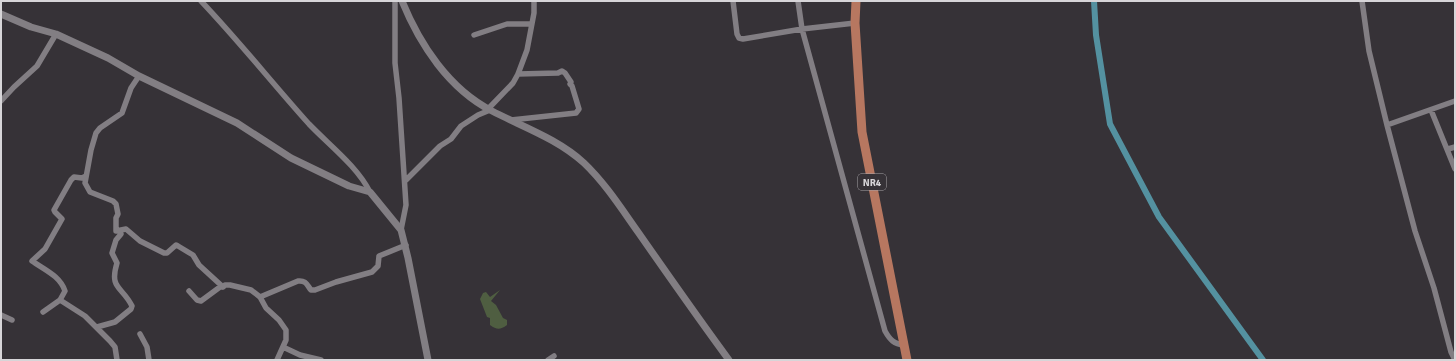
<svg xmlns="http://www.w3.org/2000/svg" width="1456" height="361" font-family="Signika,sans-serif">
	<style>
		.green { fill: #4f5e41 }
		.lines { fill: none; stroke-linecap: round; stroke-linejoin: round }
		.canal { stroke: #5491a0; stroke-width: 6 }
		.minor { stroke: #827e83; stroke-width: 5.5 }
		.tertiary { stroke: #827e83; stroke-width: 7 }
		.trunk { stroke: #b77760; stroke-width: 9 }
		.labels { text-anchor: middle; stroke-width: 3; stroke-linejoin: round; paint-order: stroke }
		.shield { fill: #363237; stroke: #a7a4a8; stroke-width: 1 }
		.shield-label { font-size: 10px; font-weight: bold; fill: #d7d5d8 }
	</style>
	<rect width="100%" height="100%" fill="#363237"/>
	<path class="green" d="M500 290 491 301 496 305 503 318 507 320V325C500 330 497 330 490 325V318L487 317 480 299 483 293 486 292 490 297Z"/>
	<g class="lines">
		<path class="canal" d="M1094 1 1096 35 1110 124 1159 217 1263 360"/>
		<path class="minor" d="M201 1C239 41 273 84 309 124 329 145 357 166 370 192
			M395 1V63L399 98 406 205 401 230
			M733 1 737 34 739 38 743 39 802 29 855 23
			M798 1 802 29 885 331C890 340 894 344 904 345
			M1362 1 1369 51 1387 125 1415 231 1434 288 1451 352 1455 360
			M474 35 507 24H531
			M139 76 131 88 122 113 100 128 96 133 91 150 85 183 90 192 113 201 116 204 118 214 116 218V231L126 229 140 241 164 253H167L176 245 178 246 193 255 199 265 223 287
			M1 101 14 87 37 66 56 34
			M488 109 513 83 518 74 527 50 534 13V1
			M1431 110 1455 169
			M511 120 576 113 579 109 572 86 570 84 571 82 565 73 562 71 558 73 518 74
			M1387 125 1455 101
			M1448 149 1455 147
			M405 181 440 146 451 139 461 126 478 115 490 110
			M189 291 197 300 201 301 220 287H223L225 285H230L251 290 260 297 266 308 279 320 286 330V340L277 360
			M260 297 298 281C306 280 307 285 311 290H315L336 282 372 272 378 266 379 256 406 245
			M60 300 65 291C60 276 45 270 32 261L45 249 62 219 55 212 54 210 71 180 74 177 82 178 86 176
			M43 312 60 300 85 316 110 341 115 347 117 360
			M1 315 12 320
			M97 327 115 322 131 309 132 306C122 286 109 289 117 263L112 253 116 240 121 234 119 231
			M140 334 147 347 149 360
			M283 347 300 355 321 360
			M548 360 554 356"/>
		<path class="tertiary" d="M402 1C420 45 449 89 492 111 523 127 558 139 584 163 605 183 621 208 638 232 668 275 698 318 729 360
			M1 14 31 27 56 34 108 58 139 76 237 123 291 158 349 186 370 192 401 230 408 258 428 360"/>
		<path class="trunk" d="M856 1 855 23 862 132 907 360"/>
	</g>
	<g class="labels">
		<rect class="shield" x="858" y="174" width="28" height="16" rx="3"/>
		<g class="shield-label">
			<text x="872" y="186">NR4</text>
		</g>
	</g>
	<rect width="1456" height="361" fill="none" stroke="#d7d5d8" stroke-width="4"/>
</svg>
